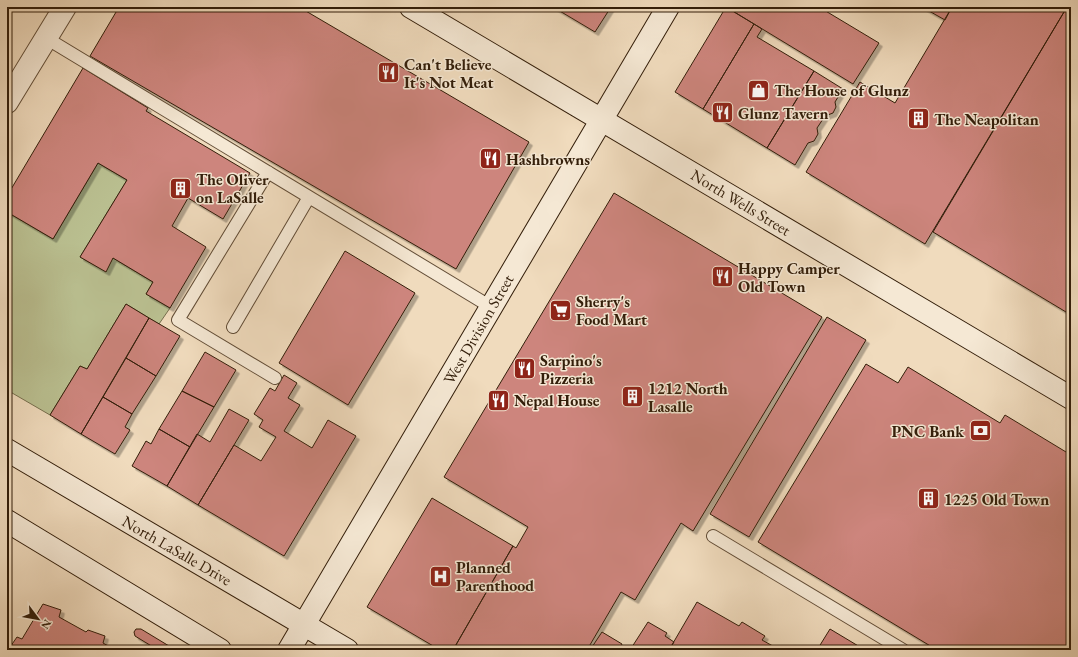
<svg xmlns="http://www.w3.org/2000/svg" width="1078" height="657" font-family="'EB Garamond',serif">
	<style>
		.green { fill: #bac091; stroke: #766f4e }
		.building { fill: #cd857d; stroke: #331e0a; filter: url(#shadow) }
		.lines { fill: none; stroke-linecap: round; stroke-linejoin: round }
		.lane-casing { stroke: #624d37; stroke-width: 14 }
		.street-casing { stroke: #624d37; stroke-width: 24 }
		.secondary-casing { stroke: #331e0a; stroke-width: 24 }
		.lane { stroke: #f5e8d4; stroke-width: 12 }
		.street { stroke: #f5e8d4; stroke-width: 22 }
		.secondary { stroke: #f5e8d4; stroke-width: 22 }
		.labels { text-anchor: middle; stroke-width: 3; stroke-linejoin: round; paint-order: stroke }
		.poi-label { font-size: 16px; font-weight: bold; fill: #331e0a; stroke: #f5e8d4; text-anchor: start }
		.street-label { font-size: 16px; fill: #331e0a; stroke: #f5e8d4 }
	</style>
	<defs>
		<filter id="shadow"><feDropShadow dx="3.5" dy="3.5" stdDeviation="0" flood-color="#0004"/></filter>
	</defs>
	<rect width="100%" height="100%" fill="#f0dbbd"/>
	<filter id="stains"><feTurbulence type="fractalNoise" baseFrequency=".005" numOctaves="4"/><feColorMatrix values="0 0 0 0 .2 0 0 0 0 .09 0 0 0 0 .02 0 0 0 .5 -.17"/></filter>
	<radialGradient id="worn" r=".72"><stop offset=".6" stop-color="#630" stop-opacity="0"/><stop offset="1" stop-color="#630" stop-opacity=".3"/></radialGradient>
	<path class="green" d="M98 163 127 180 80 257 105 271 113 258 153 282 146 294 170 308 159 324 126 304 87 369 80 366 50 415 7 390V212L53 239Z"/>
	<path class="building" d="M119 7H299L529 142 456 269 90 56Z
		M553 7H611L595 32Z
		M726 7 754 24 703 109 675 92Z
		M726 7H819L879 43 853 84Z
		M922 7H952L945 20Z
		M952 7H1067L925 244 806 172 860 82 895 103Z
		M1067 7H1071V315L933 232Z
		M754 24 762 29 757 37 814 71 767 148 703 109Z
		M83 68 148 108 146 111 250 173 223 219 188 198 172 226 206 247 170 308 146 294 153 282 113 258 106 272 80 257 127 180 98 163 53 239 7 212V196Z
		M814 71 843 89 835 102 836 107 833 113 825 116 817 128 818 134 814 141 808 143 795 165 767 148Z
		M614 193 822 317 693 531 681 523 635 600 621 592 587 650H453L513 546 516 548 528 527 444 477Z
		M345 251 415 293 348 405 279 363Z
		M126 304 149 318 81 434 50 415 80 366 87 369Z
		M827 317 866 340 749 537 710 514Z
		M149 318 180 336 156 376 126 358Z
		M205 352 236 370 214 407 182 391Z
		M126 358 156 376 132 414 103 397Z
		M866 364 898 383 908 367 1000 423 1005 415 1071 455V650H937L758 542Z
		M284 375 297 383 288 398 300 405 284 431 312 448 328 420 356 436 284 556 198 505 234 445 261 461 276 437 259 427 263 420 254 414 270 388 275 391Z
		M182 391 214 407 190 447 159 429Z
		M103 397 132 414 125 427 130 430 115 454 81 434Z
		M229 409 249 420 198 505 167 486 197 434 210 442Z
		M159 429 190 447 167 486 132 466 146 441 151 444Z
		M432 498 513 546 453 650H440L367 607Z
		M697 602 739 626 742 622 765 636 762 640 780 650H669Z
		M43 604 61 610 59 617 86 632 88 630 105 636 103 643 115 650H8L17 637 22 639Z
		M648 622 667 633 665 636 674 642 669 650H630Z
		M136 629H141L174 649 158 650 135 636 134 632Z
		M830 629 865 650H817Z
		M602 632 622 644 619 650H590Z"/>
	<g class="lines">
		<defs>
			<path id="lane" d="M46 38 491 307
				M268 172 178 320 275 378
				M233 327 309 197
				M713 536 903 650"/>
			<path id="street" d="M7 102 65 7"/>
			<path id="secondary" d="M411 7 1071 398
				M7 450 347 650
				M7 521 220 650
				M289 650 668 7"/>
		</defs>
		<use href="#lane" class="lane-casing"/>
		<use href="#street" class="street-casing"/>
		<use href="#secondary" class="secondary-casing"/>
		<use href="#lane" class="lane"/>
		<use href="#street" class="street"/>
		<use href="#secondary" class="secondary"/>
	</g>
	<defs>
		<symbol id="restaurant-square" viewBox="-11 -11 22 22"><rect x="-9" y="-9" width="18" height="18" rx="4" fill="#8f2418" stroke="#f5e8d4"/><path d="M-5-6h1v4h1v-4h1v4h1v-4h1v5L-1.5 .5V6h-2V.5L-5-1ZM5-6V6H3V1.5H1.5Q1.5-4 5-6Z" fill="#fff"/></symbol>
		<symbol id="shop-square" viewBox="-11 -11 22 22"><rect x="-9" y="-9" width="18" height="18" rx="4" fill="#8f2418" stroke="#f5e8d4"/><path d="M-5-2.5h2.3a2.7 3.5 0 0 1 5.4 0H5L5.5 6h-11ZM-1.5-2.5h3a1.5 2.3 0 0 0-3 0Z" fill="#fff"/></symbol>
		<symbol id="building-square" viewBox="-11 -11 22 22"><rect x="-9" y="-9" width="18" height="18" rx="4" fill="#8f2418" stroke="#f5e8d4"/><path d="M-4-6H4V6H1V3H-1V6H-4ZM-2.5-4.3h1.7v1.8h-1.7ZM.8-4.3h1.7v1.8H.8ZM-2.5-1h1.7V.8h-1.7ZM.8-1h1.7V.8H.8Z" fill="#fff"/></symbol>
		<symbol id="supermarket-square" viewBox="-11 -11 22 22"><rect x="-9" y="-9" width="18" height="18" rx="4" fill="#8f2418" stroke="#f5e8d4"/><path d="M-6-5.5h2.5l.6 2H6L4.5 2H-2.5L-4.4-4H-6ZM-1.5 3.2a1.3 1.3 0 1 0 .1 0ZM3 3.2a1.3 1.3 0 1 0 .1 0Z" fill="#fff"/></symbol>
		<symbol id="bank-square" viewBox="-11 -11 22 22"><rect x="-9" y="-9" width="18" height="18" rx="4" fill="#8f2418" stroke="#f5e8d4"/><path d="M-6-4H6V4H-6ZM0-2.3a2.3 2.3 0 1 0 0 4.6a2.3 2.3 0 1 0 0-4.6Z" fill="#fff"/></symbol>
		<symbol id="hospital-square" viewBox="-11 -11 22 22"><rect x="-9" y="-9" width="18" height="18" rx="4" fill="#8f2418" stroke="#f5e8d4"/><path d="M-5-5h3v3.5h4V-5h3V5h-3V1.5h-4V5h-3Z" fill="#fff"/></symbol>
	</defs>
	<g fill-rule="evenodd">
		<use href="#restaurant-square" x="376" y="60" width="25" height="25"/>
		<use href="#shop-square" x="746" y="78" width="25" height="25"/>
		<use href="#restaurant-square" x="710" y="100" width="25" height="25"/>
		<use href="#building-square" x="906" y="106" width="25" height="25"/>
		<use href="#restaurant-square" x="478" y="146" width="25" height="25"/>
		<use href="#building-square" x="168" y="176" width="25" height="25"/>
		<use href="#restaurant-square" x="710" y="264" width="25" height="25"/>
		<use href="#supermarket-square" x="548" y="298" width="25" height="25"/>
		<use href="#restaurant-square" x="512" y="356" width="25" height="25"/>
		<use href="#building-square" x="620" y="384" width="25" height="25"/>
		<use href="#restaurant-square" x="486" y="388" width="25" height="25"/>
		<use href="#bank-square" x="968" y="418" width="25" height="25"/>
		<use href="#building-square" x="916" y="486" width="25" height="25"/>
		<use href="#hospital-square" x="428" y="564" width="25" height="25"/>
	</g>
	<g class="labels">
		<g class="poi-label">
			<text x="404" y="70">Can't Believe<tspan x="404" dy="18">It's Not Meat</tspan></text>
			<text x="774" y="96">The House of Glunz</text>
			<text x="738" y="119">Glunz Tavern</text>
			<text x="934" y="125">The Neapolitan</text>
			<text x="506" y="165">Hashbrowns</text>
			<text x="196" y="185">The Oliver<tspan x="196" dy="18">on LaSalle</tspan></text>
			<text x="738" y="274">Happy Camper<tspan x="738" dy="18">Old Town</tspan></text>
			<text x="576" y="307">Sherry's<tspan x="576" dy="18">Food Mart</tspan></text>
			<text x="540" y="366">Sarpino's<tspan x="540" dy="18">Pizzeria</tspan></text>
			<text x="648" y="394">1212 North<tspan x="648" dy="18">Lasalle</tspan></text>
			<text x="514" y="406">Nepal House</text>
			<text x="964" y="437" text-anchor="end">PNC Bank</text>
			<text x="944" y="505">1225 Old Town</text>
			<text x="456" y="573">Planned<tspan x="456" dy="18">Parenthood</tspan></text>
		</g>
		<g class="street-label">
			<text transform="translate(741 202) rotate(31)" y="6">North Wells Street</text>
			<text transform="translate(478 329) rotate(-60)" y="6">West Division Street</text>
			<text transform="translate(177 550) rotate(30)" y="6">North LaSalle Drive</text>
		</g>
	</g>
	<rect width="1078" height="657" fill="none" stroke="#f0dbbd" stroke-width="24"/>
	<rect x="8" y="8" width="1062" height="641" fill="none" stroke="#331e0a" stroke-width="2"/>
	<rect x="12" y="12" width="1054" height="633" fill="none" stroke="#331e0a"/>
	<g transform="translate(38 619) rotate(122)" stroke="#f5e8d4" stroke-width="3" paint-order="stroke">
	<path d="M0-3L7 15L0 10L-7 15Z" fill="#331e0a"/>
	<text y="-6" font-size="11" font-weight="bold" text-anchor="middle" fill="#331e0a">N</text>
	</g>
	<rect width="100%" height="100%" filter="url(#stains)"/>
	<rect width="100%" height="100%" fill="url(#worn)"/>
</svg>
